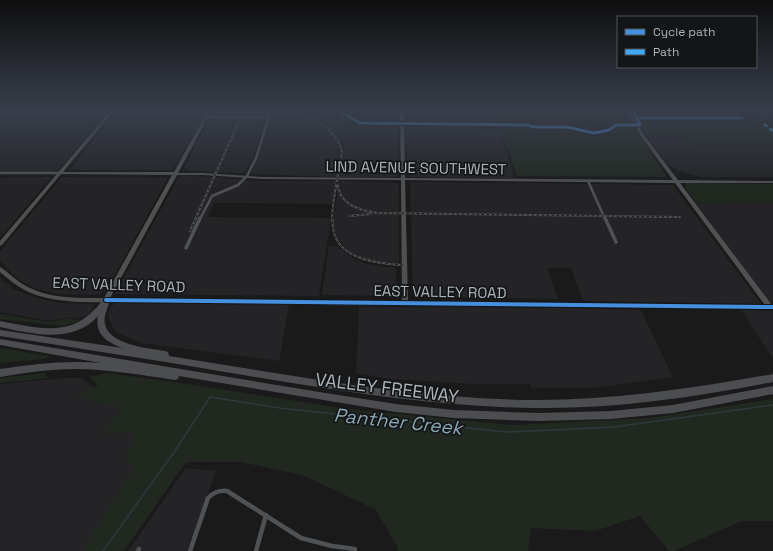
<svg xmlns="http://www.w3.org/2000/svg" width="773" height="551" font-family="'Space Grotesk',sans-serif">
	<style>
		.built { fill: #242427 }
		.green { fill: #212820 }
		.lines { fill: none; stroke-linecap: round; stroke-linejoin: round }
		.stream-far1 { stroke: #2d393d; stroke-width: 1 }
		.stream { stroke: #2d393d; stroke-width: 1.5 }
		.street-far2 { stroke: #4f5254; stroke-width: 2.5 }
		.street-far1 { stroke: #4f5254; stroke-width: 3.5 }
		.street { stroke: #4f5254; stroke-width: 4.5 }
		.secondary { fill: #4e5052; fill-rule: evenodd }
		.highway { fill: #4c4d50; fill-rule: evenodd }
		.rail-casing { stroke: #4f5152; stroke-width: 2 }
		.rail { stroke: #141517; stroke-width: 1; stroke-dasharray: 2.5; stroke-linecap: butt }
		.quiet { stroke: #3fa9f5; stroke-width: 2.5; stroke-dasharray: 4.5 2.5; stroke-linecap: butt }
		.cycleway-far1-casing { stroke: #141517; stroke-width: 5 }
		.cycleway-casing { stroke: #141517; stroke-width: 6 }
		.cycleway-far1 { stroke: #468fdf; stroke-width: 3 }
		.cycleway { stroke: #468fdf; stroke-width: 4 }
		.labels { text-anchor: middle; stroke-width: 3.5; stroke-linejoin: round; paint-order: stroke }
		.street-label { font-size: 15px; fill: #acb4bb; stroke: #141517 }
		.near-street-label { font-size: 18px; fill: #acb4bb; stroke: #141517 }
		.near-water-label { font-size: 19px; font-style: italic; fill: #85a8b4; stroke: #141517 }
	</style>
	<rect width="100%" height="100%" fill="#1a1a1b"/>
	<path class="built" d="M0 110H109L59 170 53 172H0Z
		M118 110H207L175 166 171 170H69Z
		M214 110H269L252 160 245 172 243 173 187 171 184 168Z
		M274 110H335L359 124H398L399 174 396 177H339L344 148 343 143 334 133 332 134 338 140 340 146 337 177 251 174Z
		M399 110V117H366L354 111Z
		M407 110H494L496 118 408 117Z
		M634 110H706L714 118H640Z
		M406 124 476 125 478 130H500L514 178 411 177 407 172Z
		M676 136 705 145 773 146V177H701L679 171 667 163 647 137Z
		M183 176 214 177 252 181H336L334 204 214 203 208 217 331 218 319 296 115 294 178 178Z
		M52 177 0 238V178Z
		M64 177 168 178 107 289 99 295 59 294 36 289 18 279 0 261V251L60 179Z
		M339 181 398 183 399 186V263L381 262 365 259 348 251 337 238 333 223Z
		M410 182 673 185 761 304 583 301 571 268H547L558 299 413 296Z
		M773 202V303L768 300 696 203Z
		M329 246H337L353 258 363 263 385 267H396V293L390 296 323 295 322 293Z
		M0 277 13 289 38 298 60 303 95 304 88 316 71 319 72 317 50 321 0 312Z
		M117 303 289 305 279 361 142 343 115 332 108 316 111 306Z
		M359 307 566 308 641 310 673 377 593 388H532L530 384H473L391 379 356 373Z
		M741 310 773 311V358L770 354Z
		M67 378H81L162 439 82 551H0V384Z
		M186 468 216 471 187 551H128Z"/>
	<path class="green" d="M495 110H626L631 118 498 120Z
		M630 122 667 177 517 176 498 123Z
		M642 122 760 123 773 134V145L688 144 682 136 647 137Z
		M686 183 773 184V202L696 203 685 188Z
		M0 314 49 322 71 318 70 320 78 319 79 321 63 326 0 319Z
		M0 348 50 356 45 359 0 363Z
		M44 373 48 378 0 383V378Z
		M108 373 214 388 346 409 512 425 649 418 773 399V521H742L674 551H669L640 516 595 531 531 528 528 551H398V548L375 509 302 475 241 462H186L124 551H81L132 470 126 457 133 433 100 434 121 408 79 397 80 392 98 386 89 377Z"/>
	<g class="lines">
		<path class="stream-far1" d="M345 110 371 120 399 121
			M406 121H631
			M640 121H760L764 119 766 110
			M757 121 773 135"/>
		<path class="stream" d="M103 551 177 448 210 397 280 408 506 432 614 427 773 405"/>
		<path class="street-far2" d="M206 117H269
			M0 173H60
			M588 181 605 219
			M200 219 212 196 238 185 247 176 256 158 271 110"/>
		<path class="street-far1" d="M605 218 616 242
			M186 248 200 218"/>
		<path class="street" d="M138 551 139 549
			M190 551 208 498C214 492 219 490 227 491L301 538 332 546 355 549
			M256 551 266 515"/>
		<path class="secondary" d="M111 110H115L63 172H174L208 110H212L178 173H203L263 177 401 178 400 110H404L405 178 673 180 640 135 627 110H631L644 135 678 180 773 181V183H680L772 305H773V309L407 306H403L78 302C43 299 27 296 0 272V267L2 268C11 275 19 283 30 288 52 299 80 298 104 298L172 175 61 174 2 245 0 246V241ZM177 175H203L263 179 401 180 402 301 110 298ZM405 180 675 183 765 305 408 301Z"/>
		<path class="highway" d="M106 297 109 298 110 300C108 308 103 316 105 324 109 345 148 348 165 351L168 352 169 356C290 375 413 399 536 400 616 400 695 388 773 374V382C695 397 616 409 536 408 431 407 328 389 225 372 150 359 75 348 0 336V330L123 348C108 343 94 334 98 316 73 344 32 334 0 327V321C33 327 68 338 94 310 98 306 101 303 103 298Z
			M0 339 313 391 396 404 454 410 539 413 611 411 673 405 773 386V394L673 413 611 419 539 421 454 418 396 412 179 376 178 379 175 380C141 375 108 369 74 369 49 369 24 373 0 377V369C34 364 67 360 101 363L0 345Z"/>
		<defs>
			<path id="rail" d="M296 110C314 121 338 129 342 152 331 222 311 260 404 265
				M337 182C339 204 357 210 377 213L680 217
				M349 216 371 214
				M190 231 244 110"/>
		</defs>
		<use href="#rail" class="rail-casing"/>
		<use href="#rail" class="rail"/>
		<path class="quiet" d="M764 124 773 131"/>
		<defs>
			<path id="cycleway-far1" d="M337 110 360 123 528 125 534 127H567L594 133 609 130 616 125H640L633 110
				M637 118H742"/>
			<path id="cycleway" d="M106 300 773 307"/>
		</defs>
		<use href="#cycleway-far1" class="cycleway-far1-casing"/>
		<use href="#cycleway" class="cycleway-casing"/>
		<use href="#cycleway-far1" class="cycleway-far1"/>
		<use href="#cycleway" class="cycleway"/>
	</g>
	<linearGradient id="sky" x2="0" y2="1"><stop stop-color="#0e0e0f"/><stop offset="0.59" stop-color="#383e4a"/><stop offset="1" stop-color="#383e4a" stop-opacity="0"/></linearGradient>
	<rect width="773" height="187" fill="url(#sky)"/>
	<g class="labels">
		<g class="street-label">
			<text transform="translate(416 168) rotate(1)" y="5">LIND AVENUE SOUTHWEST</text>
			<text transform="translate(119 285) rotate(2)" y="5">EAST VALLEY ROAD</text>
			<text transform="translate(440 292) rotate(1)" y="5">EAST VALLEY ROAD</text>
		</g>
		<g class="near-street-label">
			<text transform="translate(387 388) rotate(7)" y="6">VALLEY FREEWAY</text>
		</g>
		<g class="near-water-label">
			<text transform="translate(398 421) rotate(6)" y="7">Panther Creek</text>
		</g>
	</g>
	<rect x="617" y="16" width="140" height="52" fill="#141517" stroke="#515559"/>
	<rect x="625" y="29" width="20" height="6" fill="#468fdf" stroke="#515559"/>
	<text x="653" y="36" font-size="12" fill="#acb4bb">Cycle path</text>
	<rect x="625" y="49" width="20" height="6" fill="#3fa9f5" stroke="#515559"/>
	<text x="653" y="56" font-size="12" fill="#acb4bb">Path</text>
</svg>
